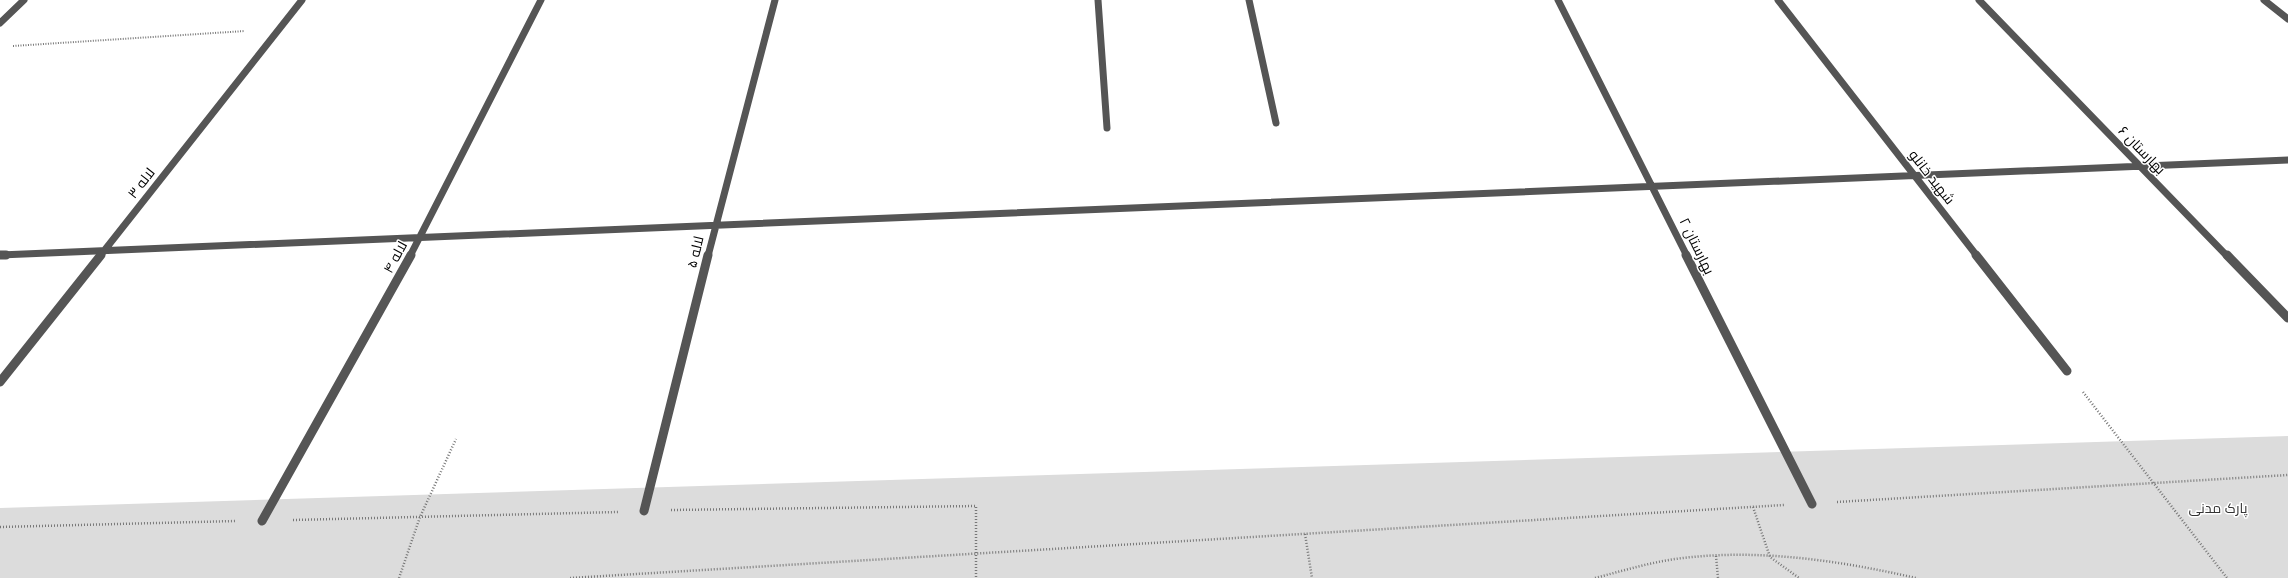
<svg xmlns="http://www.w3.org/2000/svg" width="2288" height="578" font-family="'Noto Sans',Cairo,sans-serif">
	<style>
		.green { fill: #dcdcdc }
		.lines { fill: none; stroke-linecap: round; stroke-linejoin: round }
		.path-far1 { stroke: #777; stroke-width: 2; stroke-dasharray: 1 1.5; stroke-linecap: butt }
		.path { stroke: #777; stroke-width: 2.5; stroke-dasharray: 1 2; stroke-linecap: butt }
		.street-far1 { stroke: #555; stroke-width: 7 }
		.street { stroke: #555; stroke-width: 9 }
		.labels { text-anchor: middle; stroke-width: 3; stroke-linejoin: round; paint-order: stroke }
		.street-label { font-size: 14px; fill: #000; stroke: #fff }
		.park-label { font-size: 14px; fill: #333; stroke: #fff }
	</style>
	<rect width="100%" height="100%" fill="#fff"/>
	<path class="green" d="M2288 436V578H0V508Z"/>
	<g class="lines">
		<path class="path-far1" d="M13 46 245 31"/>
		<path class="path" d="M2083 392 2227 578
			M1837 502 2288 475
			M1753 507 1770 557 1799 578
			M671 510 976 506V578
			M293 520 618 512
			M0 527 236 521
			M1305 534 1312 578
			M1716 556 1718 578
			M399 578 420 517 456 439
			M570 578 1784 505
			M1595 578C1622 571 1648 563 1675 559 1755 548 1837 560 1916 578"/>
		<path class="street-far1" d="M1098 0 1107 128
			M1249 0 1276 123
			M1558 0 1687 256
			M1778 0 1977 256
			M1979 0 2227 256
			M2264 0 2288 19
			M0 23 24 0
			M0 255 2288 160
			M100 256 302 0
			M410 256 541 0
			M708 256 775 0"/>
		<path class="street" d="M0 255H6
			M1686 255 1812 504
			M1976 255 2067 371
			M2227 255 2288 318
			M0 382 101 255
			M644 511 708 255
			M262 521 411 255"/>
	</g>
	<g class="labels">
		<g class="street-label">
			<text transform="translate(2142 150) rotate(46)" y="5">بهارستان ۶</text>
			<text transform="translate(1932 177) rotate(52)" y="5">شهید خانلو</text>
			<text transform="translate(141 183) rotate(-52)" y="5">لاله ۳</text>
			<text transform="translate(1697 246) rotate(64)" y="5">بهارستان ۲</text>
			<text transform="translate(695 252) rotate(-76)" y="5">لاله ۵</text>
			<text transform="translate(395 257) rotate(-61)" y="5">لاله ۴</text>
		</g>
		<g class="park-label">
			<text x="2218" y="513">پارک مدنی</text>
		</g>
	</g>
</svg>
